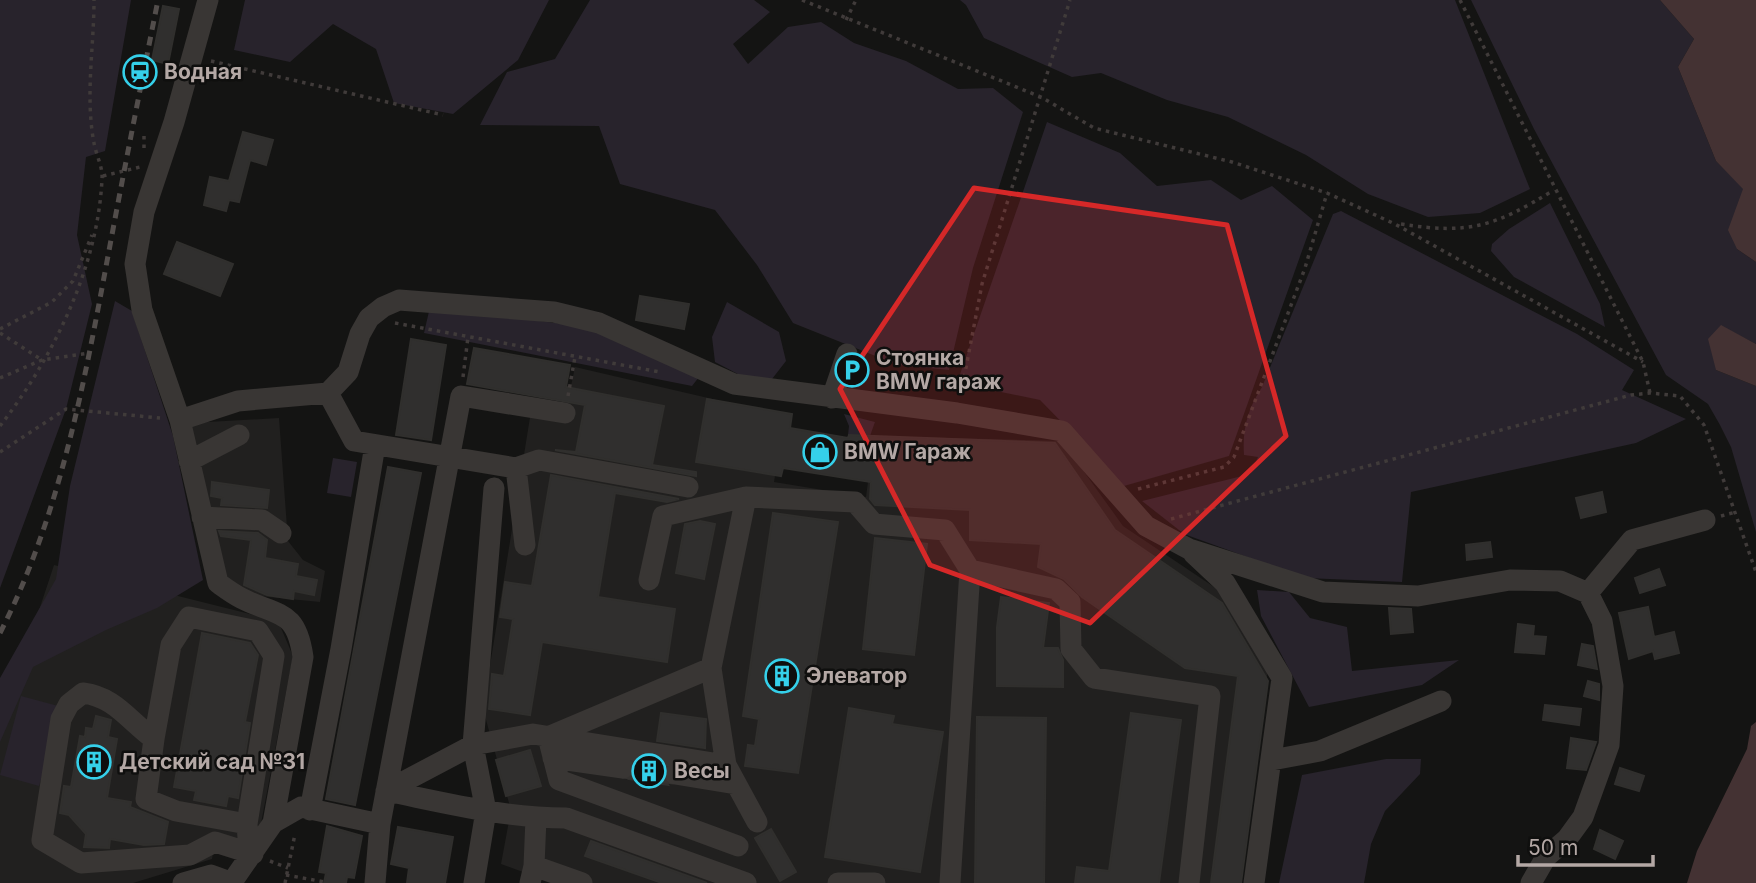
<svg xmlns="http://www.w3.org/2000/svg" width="1756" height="883" font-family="Inter,sans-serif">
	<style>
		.built { fill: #21201f }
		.green { fill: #28232c }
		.water { fill: #443233 }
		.building { fill: #302f2e; stroke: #302f2d; stroke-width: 2 }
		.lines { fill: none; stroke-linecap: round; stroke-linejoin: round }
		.minor-tunnel { stroke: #343230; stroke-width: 21; stroke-dasharray: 21 10; stroke-linecap: butt }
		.path { stroke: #403b3a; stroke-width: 3.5; stroke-dasharray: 3.5 5; stroke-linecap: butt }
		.minor { stroke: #393634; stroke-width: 21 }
		.rail { stroke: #524d4b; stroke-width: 5; stroke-dasharray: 9 7; stroke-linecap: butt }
		.marked { fill: #d62828; fill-opacity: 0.2; stroke: #d62828; stroke-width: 5; stroke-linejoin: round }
		.labels { text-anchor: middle; stroke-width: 5; stroke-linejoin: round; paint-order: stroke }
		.poi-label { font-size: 21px; font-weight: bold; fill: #b4a8a5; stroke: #0f0f0e; text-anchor: start }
	</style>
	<rect width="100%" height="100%" fill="#141413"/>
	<path class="built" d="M575 367 785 416 774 482 866 497 874 436 1062 441 1123 526 1232 599 1268 669 1241 883H553L501 864 511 810 483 709 532 405 566 410Z
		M279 418 288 541 303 560 325 571 320 602 239 594 223 579 190 423Z
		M54 565 278 621 293 656 258 839 215 842 212 859 133 883H0V728Z"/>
	<path class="green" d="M0 0H131L105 151 86 157 77 235 92 304 66 409 0 588Z
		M245 0H549L518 60 453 114 394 103 376 49 333 24 290 62 234 50Z
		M590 0H754L770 12 733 44 748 64 788 27 821 22 854 43 906 61 958 89 993 88 1023 112 973 268 949 370 898 365 793 323 757 265 715 210 620 184 599 126 480 125 507 72 555 59Z
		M960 0H1455L1530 189 1480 213 1428 217 1368 194 1306 155 1228 117 1167 100 1101 73 1072 77 984 38 966 5Z
		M1471 0H1660L1694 39 1678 67 1716 161 1744 189 1737 249 1756 262V344L1721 326 1716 370 1756 386V532L1731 447 1720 425 1708 404 1666 375 1534 129Z
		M1047 122 1120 153 1157 186 1211 180 1241 200 1272 186 1313 220 1229 456 1124 486 1040 400 957 383Z
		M1550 203 1600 304 1605 327 1514 277 1491 251 1492 244 1509 229Z
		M1341 211 1577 334 1634 370 1622 390 1686 419 1636 443 1411 492 1402 582 1305 578 1184 534 1142 501 1250 474 1258 457 1244 455C1242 429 1248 408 1262 387L1333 214Z
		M115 301 132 311 173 436 203 580 157 608 106 630 33 667 0 742V678L56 579 70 486Z
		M727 302 779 332 786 361 772 379 751 381 715 362 712 337Z
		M430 307 587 327 699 377 692 386 424 333Z
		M844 414 875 422 870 436 847 444 849 426Z
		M333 458 357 462 351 497 327 493Z
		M1257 590 1289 592 1310 618 1347 627 1352 671 1459 660 1422 685 1309 707 1261 616Z
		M21 696 62 707 39 786 0 775Z
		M1386 759H1421L1420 774 1385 811 1371 844 1364 883H1279L1302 775Z"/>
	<path class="water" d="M1660 0H1756V262L1737 249 1728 230 1743 189 1716 161 1678 67 1694 39Z
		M1721 325 1756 344V386L1716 370 1708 339Z
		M1756 722V883H1687L1697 851 1747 749 1751 726Z"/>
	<path class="building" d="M163 6 179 9 168 64 152 60Z
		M243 132 273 140 266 165 250 160 239 202 229 200 226 211 204 205 210 177 229 181Z
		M177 242 233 264 220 296 164 274Z
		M640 296 689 304 684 329 636 320Z
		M411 339 446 345 431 440 396 435Z
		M474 348 570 365 566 387 664 406 652 465 696 472V476L555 450 576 452 585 405 467 384Z
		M707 399 792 414 790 428 848 438 849 435 1055 443 1115 530 1222 603 1268 681 1241 883H1211L1238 676 1185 668 1082 597 1064 579 1038 567 1041 544 970 540V510L875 505 870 499 871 482 783 468 781 476 696 462Z
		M388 467 421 473 355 805 326 799Z
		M551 475 679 499 667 502 615 493 598 597 675 609 667 662 542 642 530 715 489 709 492 674 504 676 513 619 500 617 505 582 532 586Z
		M212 482 269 490 267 508 221 505 222 498 211 496Z
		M1602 492 1606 512 1581 518 1576 498Z
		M773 513 838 522 798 773 745 766 748 745 755 746 759 719 743 716Z
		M700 521 715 524 704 579 676 573 685 524Z
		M219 531 258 533 267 540 265 558 298 564 296 576 317 580 314 595 294 591 293 599 267 595 244 585 251 540 221 536Z
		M875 538 927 544 914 655 863 649Z
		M1490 542 1492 557 1467 560 1466 545Z
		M1659 569 1665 585 1640 593 1635 578Z
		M1001 597 1049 603 1043 648H1058L1063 660V687L997 686V627Z
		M1648 607 1654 637 1674 632 1679 653 1655 659 1653 651 1629 659 1619 613Z
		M1389 608 1411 609 1413 632 1391 634Z
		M1518 624 1534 626 1533 636 1546 637 1544 654 1515 652Z
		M202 633 250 643 258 655 245 722 250 723 238 798 228 796 226 806 194 800 196 791 174 787Z
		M1582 644 1593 646 1597 669 1578 665Z
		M1588 681 1599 684V700L1584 696Z
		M1545 705 1581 709 1579 725 1543 720Z
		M849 708 894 716 892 724 943 732 920 872 825 857Z
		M661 713 706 719 705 748 657 741Z
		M1131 713 1181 720 1159 883H1075L1077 867 1109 871Z
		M96 716 111 720 108 737 117 739 107 798 131 802 130 807 168 822 164 844 144 845 110 839 109 848 84 847 86 834 69 815 60 813 64 786 71 787 80 736 85 737 86 728 93 729Z
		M977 717 1046 718 1044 883H975Z
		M1571 738 1596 742 1586 770 1567 768Z
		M530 750 541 786 506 796 496 760Z
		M635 764 664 768 663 778 668 785 629 779 636 771Z
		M1620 768 1644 776 1639 791 1615 784Z
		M327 826 362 836 354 878 347 877 346 883H324L326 873 319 872Z
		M398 827 453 837 445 883H407L409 868 391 864Z
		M771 829 796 872 780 881 755 838Z
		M1600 830 1623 841 1615 859 1594 849Z
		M591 841 707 883H662L585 856Z"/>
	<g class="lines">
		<path class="minor-tunnel" d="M623 768 675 774"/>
		<path class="path" d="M802 0 1041 97 1094 128 1232 162 1327 193 1395 224 1643 362
			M1460 0 1643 362 1650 393
			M846 20 856 0
			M211 61 443 115
			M144 136V150
			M103 176 140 167
			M1401 224C1470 235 1495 226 1554 190
			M395 323 660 372
			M0 329 52 302 73 281 92 235
			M0 333 42 360
			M463 377 468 337
			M0 378 42 360 90 353
			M961 394 982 284 1070 0
			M568 396 575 357
			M0 426C53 358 98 267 102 179 103 167 96 155 94 143 91 128 90 111 90 96 90 64 94 32 94 0
			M0 452 66 409 160 418
			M1138 489 1224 467 1234 457 1305 268 1327 193
			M1721 516 1736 512
			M1171 519 1631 395 1650 393 1680 396 1704 425 1756 572
			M270 861 288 868
			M286 875 325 882
			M285 883 295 834"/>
		<path class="minor" d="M208 0 174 122 144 212 135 264 142 310 180 420 218 583C225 588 233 594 241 598 278 617 296 608 303 657L273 823 232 882
			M328 393 354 441 516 468 539 460 688 487
			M832 398 847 354
			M180 420 238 401 328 393 348 372 360 334 369 318 383 307 399 300 554 312 599 323 734 384 957 413 1062 431 1146 526 1189 549 1323 592 1418 596 1510 580 1560 581 1588 593 1602 621 1613 686 1609 745 1583 817 1567 839 1546 857 1531 883
			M189 461 239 435
			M516 468 525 545
			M202 517 262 520 281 533
			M1193 553 1225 583 1282 678 1254 883
			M649 580 663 516 746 497
			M1588 593 1632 540 1705 520
			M711 668 548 737 559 780 738 846
			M154 739 171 645 189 617 258 631 274 656 247 824 248 838
			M553 758 623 768
			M1272 760 1320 751 1441 701
			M675 774 736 784
			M386 791C446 803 505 818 566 818L746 883
			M386 791 473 745 533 734 726 765
			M310 810 341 649 375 445
			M757 822 726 765 711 668 746 497 855 502 874 524 945 530 970 570 1056 589 1070 602 1071 649 1094 678 1210 696 1189 883
			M273 823 301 807 380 824
			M247 824 176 811 146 799 154 739C128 720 115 697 83 693L69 704 61 719 42 840 81 863 190 855 215 842 253 854
			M534 866 582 883
			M183 883 211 875 233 883
			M375 883 380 824 461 396 565 413
			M474 883 486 811 473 745 494 488
			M530 883 534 866 536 818
			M838 883H875
			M950 883 970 570"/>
		<path class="rail" d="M0 633C60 516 84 384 108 256 124 170 141 85 158 0"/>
	</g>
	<path class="marked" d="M974 188 1227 225 1286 436 1090 623 930 565 840 389Z"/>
	<defs>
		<symbol id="station-ring" viewBox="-11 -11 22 22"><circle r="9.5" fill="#0f0f0e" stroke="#35d0ea" stroke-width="1.5"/><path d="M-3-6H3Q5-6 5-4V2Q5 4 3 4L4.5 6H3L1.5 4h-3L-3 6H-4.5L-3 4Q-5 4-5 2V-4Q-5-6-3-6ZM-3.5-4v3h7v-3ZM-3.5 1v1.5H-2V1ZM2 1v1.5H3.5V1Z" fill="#35d0ea"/></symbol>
		<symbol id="parking-ring" viewBox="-11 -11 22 22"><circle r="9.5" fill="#0f0f0e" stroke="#35d0ea" stroke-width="1.5"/><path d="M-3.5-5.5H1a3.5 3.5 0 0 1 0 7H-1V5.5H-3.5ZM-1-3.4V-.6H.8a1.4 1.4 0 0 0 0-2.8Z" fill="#35d0ea"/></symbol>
		<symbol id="shop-ring" viewBox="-11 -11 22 22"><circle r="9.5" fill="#0f0f0e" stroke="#35d0ea" stroke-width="1.5"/><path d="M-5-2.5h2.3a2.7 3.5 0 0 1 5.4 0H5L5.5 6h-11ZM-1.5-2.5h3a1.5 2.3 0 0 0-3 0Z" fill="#35d0ea"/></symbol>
		<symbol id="building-ring" viewBox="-11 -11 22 22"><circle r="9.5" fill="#0f0f0e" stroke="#35d0ea" stroke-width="1.5"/><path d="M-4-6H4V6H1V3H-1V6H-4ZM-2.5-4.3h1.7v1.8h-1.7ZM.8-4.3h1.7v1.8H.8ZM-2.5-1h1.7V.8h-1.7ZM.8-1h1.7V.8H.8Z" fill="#35d0ea"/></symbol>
	</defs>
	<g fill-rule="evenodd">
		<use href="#station-ring" x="121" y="53" width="38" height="38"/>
		<use href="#parking-ring" x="833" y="351" width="38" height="38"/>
		<use href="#shop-ring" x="801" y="433" width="38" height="38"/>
		<use href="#building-ring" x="763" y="657" width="38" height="38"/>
		<use href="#building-ring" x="75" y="743" width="38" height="38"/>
		<use href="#building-ring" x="630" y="752" width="38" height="38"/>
	</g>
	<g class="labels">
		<g class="poi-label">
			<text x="164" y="79">Водная</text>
			<text x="876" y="365">Стоянка<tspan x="876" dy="24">BMW гараж</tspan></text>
			<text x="844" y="459">BMW Гараж</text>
			<text x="806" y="683">Элеватор</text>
			<text x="119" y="769">Детский сад №31</text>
			<text x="674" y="778">Весы</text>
		</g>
	</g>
	<path d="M1518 855v10h135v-10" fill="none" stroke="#b4a8a5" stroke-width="3.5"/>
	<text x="1528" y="855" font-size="21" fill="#b4a8a5" stroke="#0f0f0e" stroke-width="5" paint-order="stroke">50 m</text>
</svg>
